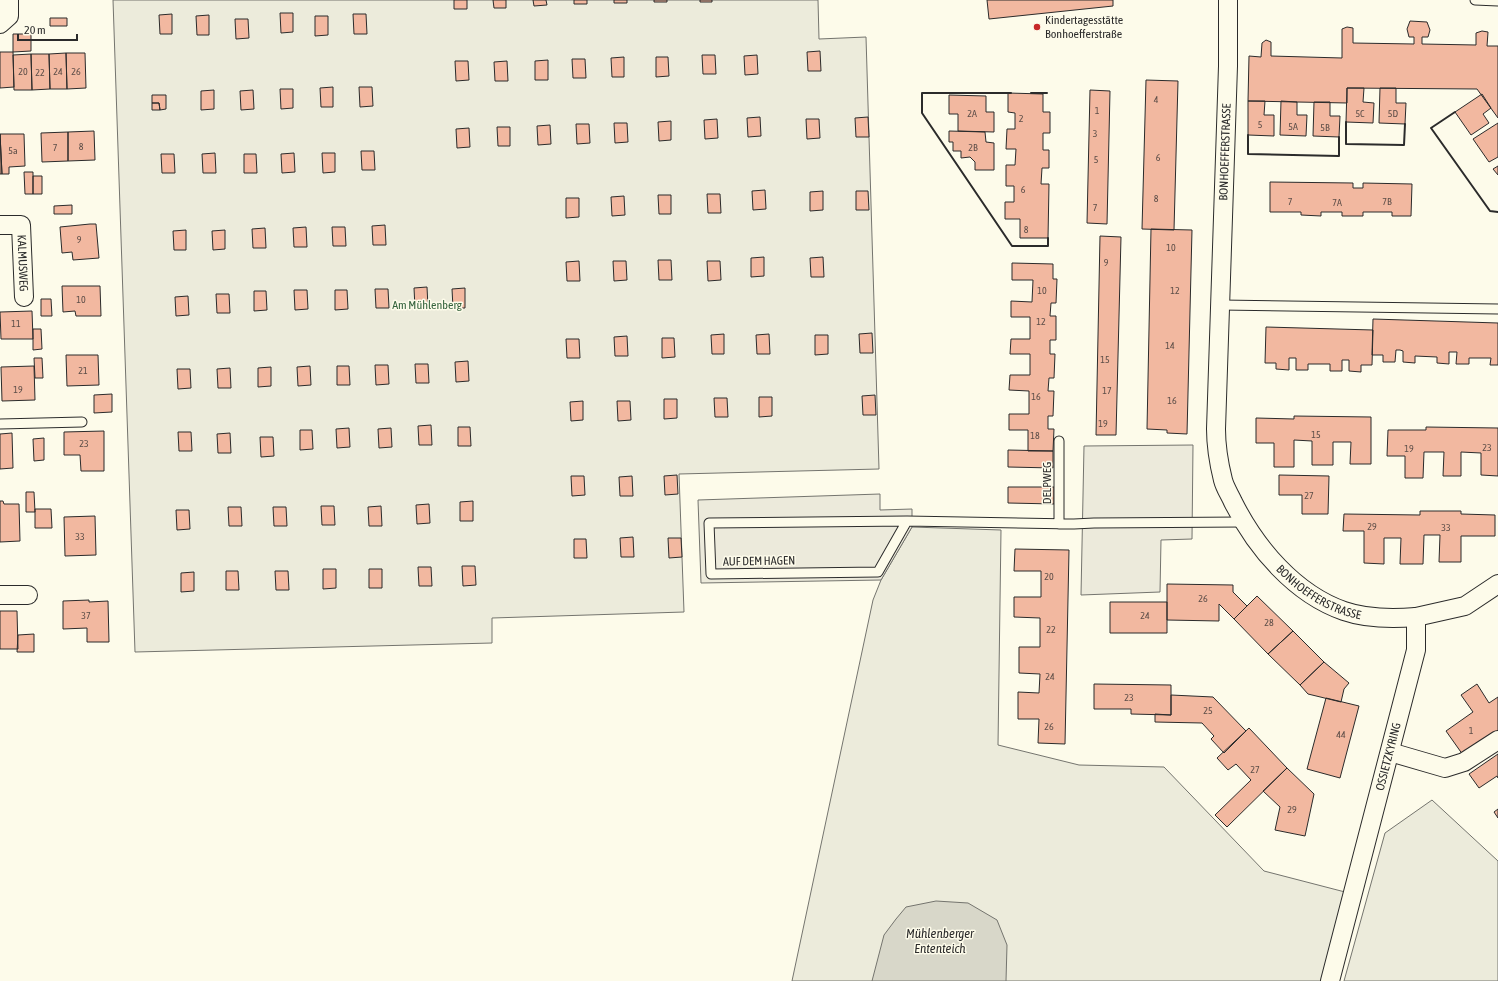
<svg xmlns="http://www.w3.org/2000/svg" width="1498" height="981" font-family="'Asap Condensed',sans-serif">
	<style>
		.green { fill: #ecebdb; stroke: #74746e }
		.parking { fill: #eceadb; stroke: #74746e }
		.water { fill: #d8d7c9; stroke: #74746e }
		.building { fill: #f2b8a0; stroke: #2b2b2b }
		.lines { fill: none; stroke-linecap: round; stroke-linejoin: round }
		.lane-casing { stroke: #2b2b2b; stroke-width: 11 }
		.street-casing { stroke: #2b2b2b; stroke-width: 20 }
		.lane { stroke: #fdfbea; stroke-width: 9 }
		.street { stroke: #fdfbea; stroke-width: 18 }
		.wall { stroke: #2b2b2b; stroke-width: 2 }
		.poi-dot { fill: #c62828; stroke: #fdfbea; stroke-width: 1.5 }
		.labels { text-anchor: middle; stroke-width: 3; stroke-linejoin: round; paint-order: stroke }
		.number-label { font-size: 10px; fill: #5d4e48 }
		.poi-label { font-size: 12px; fill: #2b2b2b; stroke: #fdfbea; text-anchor: start }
		.street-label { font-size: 12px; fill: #2b2b2b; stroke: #fdfbea }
		.park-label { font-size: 12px; fill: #34623c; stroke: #fdfbea }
		.water-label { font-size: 13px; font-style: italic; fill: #2b2b2b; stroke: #fdfbea }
	</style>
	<rect width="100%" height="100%" fill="#fdfbea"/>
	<path class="green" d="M113 0H818L819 39 866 37 879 469 679 474 684 612 492 618V643L135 652Z
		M912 527 1001 530 998 745 1079 765 1164 767 1264 871 1345 892 1322 981H792L873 600 881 580Z
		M1432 800 1498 861V981H1344L1385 833Z"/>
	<path class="parking" d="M1193 445 1192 539 1161 540 1160 592 1081 595 1084 446Z
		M880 494V510L912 509V527L881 580 701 583 698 500Z"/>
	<path class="water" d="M936 901 968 903 997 920 1007 945 1006 981H872L884 935 896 919 906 907Z"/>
	<path class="building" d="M454 0H467V9H454Z
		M493 0H506V8H494Z
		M533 0H546L547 5 534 6Z
		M574 0H587V4H574Z
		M614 0H627V3H614Z
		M654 0H667V2H654Z
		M700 0H712V2H700Z
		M987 0H1113V6L989 19Z
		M280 13H293V32L281 33Z
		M172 14V34H160L159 15Z
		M353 14H366L367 34H354Z
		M209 15V35H197L196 16Z
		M315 16H328V35L315 36Z
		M50 18H67V26H50Z
		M235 19H248L249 38 236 39Z
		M1410 21 1427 22 1430 30 1428 37H1422V44L1476 45V33L1482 31 1488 32 1487 46H1498V118L1477 89 1347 88V103L1248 101 1249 56 1261 57 1262 43 1266 40 1271 42V56L1342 58V29L1347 27 1353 28V43L1414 44V37H1409L1407 29Z
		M13 34H31V51L13 52Z
		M820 51 821 71H808L807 52Z
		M0 52H13L14 87 0 88Z
		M66 53 67 89H50L49 54Z
		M66 53H85L86 88 67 89Z
		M31 54 32 90H14L13 55Z
		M31 54H49L50 89 32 90Z
		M702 55H715L716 74H703Z
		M757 55 758 74 745 75 744 56Z
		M624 57V77H612L611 58Z
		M656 57H668L669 76 656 77Z
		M572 59H585L586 78H573Z
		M548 60V80H535V61Z
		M455 61H468L469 80 456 81Z
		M507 61 508 81H495L494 62Z
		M1146 80 1178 81 1174 230 1142 229Z
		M333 87V107H321L320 88Z
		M359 87H372L373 106 360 107Z
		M1347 88H1364L1363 102 1374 103 1373 123 1346 122Z
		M1380 88H1396V103H1406L1405 124 1379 123Z
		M280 89H293V108L281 109Z
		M214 90V109L201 110V91Z
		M253 90 254 109 241 110 240 91Z
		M1090 90 1110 91 1107 224 1087 223Z
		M1008 93 1043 94V112H1050V133H1043V150H1049V168H1042L1041 184H1049L1048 238H1020V219H1005V202H1014V186H1006V165H1015L1016 149H1006L1007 129H1015V113L1008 112Z
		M1482 94 1491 108 1483 114 1489 123 1471 135 1455 112Z
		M152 95H166V109L160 110 159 103H152Z
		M949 95 986 96V112H994V132L958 131V114H949Z
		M1248 101H1265L1264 115H1274V136L1248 135Z
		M1281 101 1297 102V115H1307L1306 136 1280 135Z
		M1314 102H1330V116H1340L1339 137 1313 136Z
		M152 103H159L160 110H152Z
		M760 117 761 136 748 137 747 118Z
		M868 117 869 137H856L855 118Z
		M717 119 718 138 705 139 704 120Z
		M806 119H819L820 138 807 139Z
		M671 121V140L659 141 658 122Z
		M614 123H627L628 142 615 143Z
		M1498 123V157L1489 162 1473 139Z
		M576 124H589L590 143 577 144Z
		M550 125 551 144 538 145 537 126Z
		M497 127H510V146H498Z
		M469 128 470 147 457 148 456 129Z
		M94 131 95 160 68 161V132Z
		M949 131 985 132 986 142 994 143V170H975V162L970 157 961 158V151H953V142H949Z
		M68 132V161L42 162 41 133Z
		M0 134 2 174H0Z
		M0 134H24L25 166 9 167V174H2Z
		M361 151H374L375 170H362Z
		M215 153 216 173H203L202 154Z
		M294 153 295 172 282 173 281 154Z
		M322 153H335V172L323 173Z
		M161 154H174L175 173H162Z
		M244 154H256L257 173H244Z
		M1498 166V175L1493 169Z
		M24 172H33V194H25Z
		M33 176H42V194H33Z
		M1270 182 1353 183V188H1363V183L1412 184 1411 216H1392V212H1363V216H1342V212H1321V216L1301 215V212H1270Z
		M765 190 766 209 753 210 752 191Z
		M823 191V210L810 211V192Z
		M856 191H868L869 210H856Z
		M707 194H720L721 213H708Z
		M658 195H671V214H659Z
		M624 196 625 215 612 216 611 197Z
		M566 198H579V217L566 218Z
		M72 205V214H54V206Z
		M90 224H96L99 258 73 260 72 252 62 253 60 227Z
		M385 225 386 245H373L372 226Z
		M306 227 307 247H294L293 228Z
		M332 227H345L346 246H333Z
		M265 228 266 248H253L252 229Z
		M1151 229 1192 230 1187 434 1167 433V430L1147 429Z
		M186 230V250H174L173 231Z
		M225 230V249L213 250 212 231Z
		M1100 236 1121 237 1116 435H1096Z
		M764 257V276L751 277V258Z
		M823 257 824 277H811L810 258Z
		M658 260H671L672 280H659Z
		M579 261 580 281H567L566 262Z
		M613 261H626L627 280 614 281Z
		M707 261H720L721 280 708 281Z
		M1012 263 1053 264V279H1057L1056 303H1051L1050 316H1056V340H1050V354H1055L1054 378H1049L1048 391H1054L1053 416H1048V429H1054L1053 451H1028V430H1009V414H1029V391L1009 390 1010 375H1030V354H1010L1011 339H1030V317H1011V301L1032 302 1033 280H1012Z
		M62 286H100L101 316H76L75 311 63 312Z
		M427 287 428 307 415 308 414 288Z
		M465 288V308H453L452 289Z
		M375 289H388L389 308H376Z
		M294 290H307L308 309 295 310Z
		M335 290H347L348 309 335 310Z
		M254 291H266L267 310 254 311Z
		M216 294H229L230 313H217Z
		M188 296 189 315 176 316 175 297Z
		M41 299H51L52 316H41Z
		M32 311 33 339H1L0 312Z
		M1373 319 1498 323V365H1490L1491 358H1469V364H1456L1457 352H1449V364L1437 363V357L1415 356V363L1403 362V351L1400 350H1396L1395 362H1383V355H1372Z
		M1266 327 1373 330 1372 365H1361V372L1349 371V360H1342V371H1330V364H1308V370H1296V358H1289V370L1276 369V363H1265Z
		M33 329H41L42 349 33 350Z
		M872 333 873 353H860L859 334Z
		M724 334V354H712L711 335Z
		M769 334 770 354H757L756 335Z
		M815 335H828V354L815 355Z
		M627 336 628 356H615L614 337Z
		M662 338H674L675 357 662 358Z
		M566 339H579L580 358H567Z
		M66 355H98L99 385 67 386Z
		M34 358H42L43 378H35Z
		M468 361 469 381 456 382 455 362Z
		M415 364H428L429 383H416Z
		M375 365H388L389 384 376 385Z
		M34 366 35 400 2 401 1 367Z
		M310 366 311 385 298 386 297 367Z
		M337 366H349L350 385H337Z
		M271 367V386L258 387V368Z
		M230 368 231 388H218L217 369Z
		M177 369H190L191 388 178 389Z
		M112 394V412L94 413V395Z
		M875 395 876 415H863L862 396Z
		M759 397H772V416L759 417Z
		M714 398H727L728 417H715Z
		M664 399H677V418L664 419Z
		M583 401V420L571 421 570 402Z
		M617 401H630L631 420 618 421Z
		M1294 416 1371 417V464H1350L1351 442H1333V465H1312V441L1294 440V467H1274V443H1256V418L1294 419Z
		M431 425 432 445H419L418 426Z
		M458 427H470L471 446H458Z
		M1426 427 1498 428V476L1481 475V453L1461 452V476H1443L1444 452H1424L1423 478H1405V456H1387L1388 430H1426Z
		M349 428 350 447 337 448 336 429Z
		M391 428 392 447 379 448 378 429Z
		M300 430H312L313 449 300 450Z
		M104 431V471H81L80 455H64V432Z
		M178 432H191L192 451H179Z
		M12 433 13 468 0 469V434Z
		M230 433 231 453H218L217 434Z
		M260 437H273L274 456 261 457Z
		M44 438V460L34 461 33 439Z
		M1008 450 1053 451V468L1008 467Z
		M677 475 678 494 665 495 664 476Z
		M1279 475 1329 476 1328 514H1302V495H1279Z
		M571 476H584L585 495 572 496Z
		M632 476 633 496H620L619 477Z
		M1008 487H1054V504L1008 503Z
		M26 492H34L35 512H26Z
		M0 501H3L4 504H19L20 541 0 542Z
		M473 501V521H460V502Z
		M429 504 430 523 417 524 416 505Z
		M321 506H334L335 525H322Z
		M381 506 382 526H369L368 507Z
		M228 507H241L242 526H229Z
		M273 507H286L287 526H274Z
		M35 509H51L52 528H35Z
		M176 510H189L190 529 177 530Z
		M1420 511H1461V514L1495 515V536H1461V562H1439L1440 535H1424L1423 564H1400L1401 538H1384V564L1364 563V531H1343L1344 514 1420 515Z
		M95 516 96 555 65 556 64 517Z
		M633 537 634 557H621L620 538Z
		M668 538H681L682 557 669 558Z
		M574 539H586L587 558H574Z
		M1015 549 1069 550 1065 744 1038 743 1039 719H1018V692L1039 693 1040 674 1019 673V647H1040V618L1014 617V597H1041V571H1014Z
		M462 566H475L476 585 463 586Z
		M418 567H431L432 586H419Z
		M323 569H336V588L323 589Z
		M369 569H382V588H369Z
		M226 571H238L239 590H226Z
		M275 571H288L289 590H276Z
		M194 572V591L181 592V573Z
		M1167 584 1233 585V592L1247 606 1234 619 1219 604V621L1167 620Z
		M1257 596 1293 631 1268 654 1234 619Z
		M89 600V602L108 601 109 642H87V628L63 629V601Z
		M1110 602H1167V633H1110Z
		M0 611H17L18 649H0Z
		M1293 631 1324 662 1300 685 1268 654Z
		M34 634V652H17L18 635Z
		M1324 662 1349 683 1344 689 1341 702 1308 694 1300 685Z
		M1094 684 1171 685V715L1131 714V709H1094Z
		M1477 684 1489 703 1498 697V731L1463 755 1446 731 1473 712 1461 695Z
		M1171 695 1213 697 1246 731 1224 753 1211 739 1214 736 1202 723 1155 722V714L1171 715Z
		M1326 698 1359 706 1340 778 1307 769Z
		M1249 728 1287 768 1227 827 1215 815 1251 780 1236 764 1228 770 1217 758Z
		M1498 754V778L1497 776 1479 788 1469 774Z
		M1287 768 1314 794 1305 836 1275 830 1280 807 1263 791Z
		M1498 809V818L1494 812Z"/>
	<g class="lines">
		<defs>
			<path id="lane" d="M1475 0 1498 1
				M1221 305 1498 309
				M0 424 82 422
				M907 521 878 572 711 574 709 523 907 521 1074 524 1094 523 1243 522
				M1059 524V441"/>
			<g id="street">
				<path id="s1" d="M1228 0V66L1216 429C1216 446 1219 464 1223 480 1225 488 1230 495 1233 502 1256 548 1295 594 1344 611 1367 619 1392 619 1416 617"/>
				<path d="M0 24 9 16V0"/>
				<path id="s2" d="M0 225H21L24 297"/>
				<path d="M0 595H28"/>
				<path d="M1390 752 1445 768 1464 762 1498 740"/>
				<path id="s3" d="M1330 981 1416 650V617L1465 606 1498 584"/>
			</g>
		</defs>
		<use href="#lane" class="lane-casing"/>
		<use href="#street" class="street-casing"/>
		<use href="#lane" class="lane"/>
		<use href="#street" class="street"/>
		<path class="wall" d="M1011 93H922V113L1012 246H1048V238
			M1031 93H1047
			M1455 112 1431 128 1490 211 1498 212
			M1346 122V144L1404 145 1405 124
			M1248 135V154L1339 156V137"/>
	</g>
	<circle class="poi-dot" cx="1037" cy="27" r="4"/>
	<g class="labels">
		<g class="number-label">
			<text x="23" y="75">20</text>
			<text x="58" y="75">24</text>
			<text x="76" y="75">26</text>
			<text x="40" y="76">22</text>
			<text x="1156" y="103">4</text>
			<text x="1097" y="114">1</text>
			<text x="972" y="117">2A</text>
			<text x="1360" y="117">5C</text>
			<text x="1393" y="117">5D</text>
			<text x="1021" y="122">2</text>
			<text x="1260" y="128">5</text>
			<text x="1293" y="130">5A</text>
			<text x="1325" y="131">5B</text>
			<text x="1095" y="137">3</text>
			<text x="81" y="150">8</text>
			<text x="55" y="151">7</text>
			<text x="973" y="151">2B</text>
			<text x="13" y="154">5a</text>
			<text x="1158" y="161">6</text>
			<text x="1096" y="163">5</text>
			<text x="1023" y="193">6</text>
			<text x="1156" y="202">8</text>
			<text x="1290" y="205">7</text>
			<text x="1387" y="205">7B</text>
			<text x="1337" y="206">7A</text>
			<text x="1095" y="211">7</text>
			<text x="1026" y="233">8</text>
			<text x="79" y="243">9</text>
			<text x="1171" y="251">10</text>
			<text x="1106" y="266">9</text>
			<text x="1042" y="294">10</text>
			<text x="1175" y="294">12</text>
			<text x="81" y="303">10</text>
			<text x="1041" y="325">12</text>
			<text x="16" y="327">11</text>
			<text x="1170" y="349">14</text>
			<text x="1105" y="363">15</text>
			<text x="83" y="374">21</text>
			<text x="18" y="393">19</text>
			<text x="1107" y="394">17</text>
			<text x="1036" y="400">16</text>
			<text x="1172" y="404">16</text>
			<text x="1103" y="427">19</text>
			<text x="1316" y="438">15</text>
			<text x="1035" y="439">18</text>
			<text x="84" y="447">23</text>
			<text x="1487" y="451">23</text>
			<text x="1409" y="452">19</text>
			<text x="1309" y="499">27</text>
			<text x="1372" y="530">29</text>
			<text x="1446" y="531">33</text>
			<text x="80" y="540">33</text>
			<text x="1049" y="580">20</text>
			<text x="1203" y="602">26</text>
			<text x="86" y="619">37</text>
			<text x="1145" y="619">24</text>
			<text x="1269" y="626">28</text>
			<text x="1051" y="633">22</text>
			<text x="1050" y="680">24</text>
			<text x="1129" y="701">23</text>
			<text x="1208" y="714">25</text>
			<text x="1049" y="730">26</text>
			<text x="1471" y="734">1</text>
			<text x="1341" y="738">44</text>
			<text x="1255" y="773">27</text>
			<text x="1292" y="813">29</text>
		</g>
		<g class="poi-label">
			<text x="1045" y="24">Kindertagesstätte<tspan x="1045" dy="14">Bonhoefferstraße</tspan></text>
		</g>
		<g class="street-label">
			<text transform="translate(1225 152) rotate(-88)" y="4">BONHOEFFERSTRASSE</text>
			<text dy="4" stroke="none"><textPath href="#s2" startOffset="59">KALMUSWEG</textPath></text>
			<text transform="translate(1047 483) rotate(-90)" y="4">DELPWEG</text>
			<text transform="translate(759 561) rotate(-1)" y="4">AUF DEM HAGEN</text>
			<text dy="4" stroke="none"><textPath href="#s1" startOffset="633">BONHOEFFERSTRASSE</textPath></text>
			<text dy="4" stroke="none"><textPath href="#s3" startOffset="232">OSSIETZKYRING</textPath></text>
		</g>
		<g class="park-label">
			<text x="427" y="309">Am Mühlenberg</text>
		</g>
		<g class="water-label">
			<text x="940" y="938">Mühlenberger<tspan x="940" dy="15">Ententeich</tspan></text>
		</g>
	</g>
	<path d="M18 34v6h59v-6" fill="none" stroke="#2b2b2b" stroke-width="2"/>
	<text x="24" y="34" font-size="12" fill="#2b2b2b" stroke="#fdfbea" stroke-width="3" paint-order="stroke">20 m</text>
</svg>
